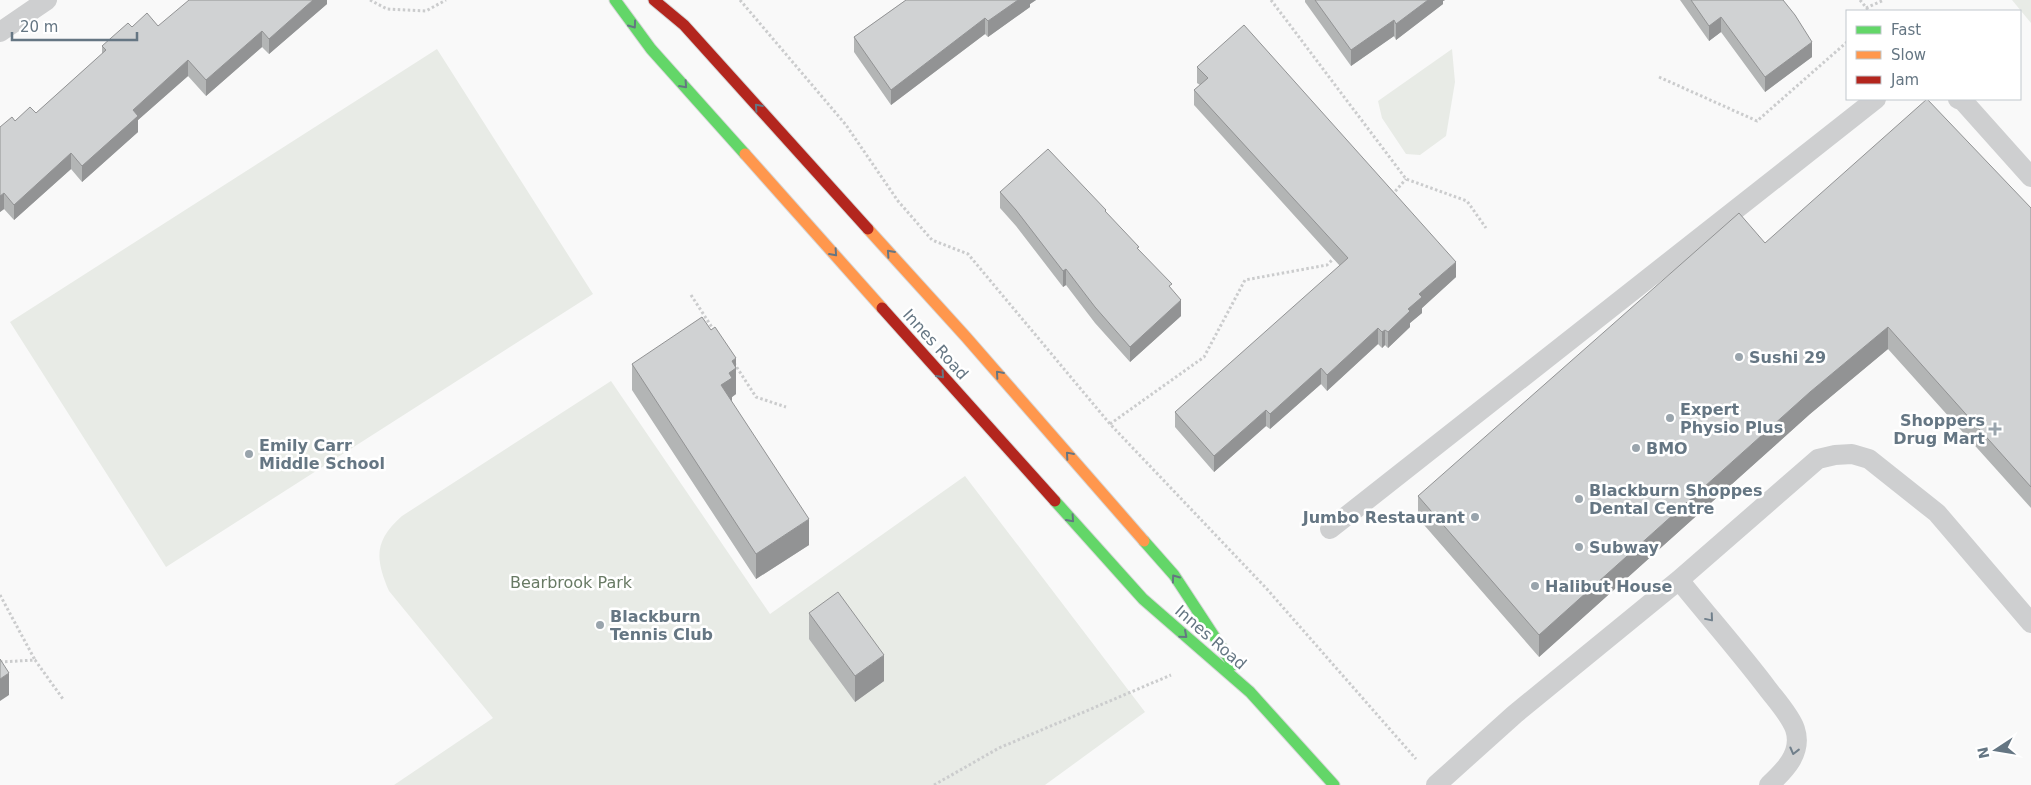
<svg xmlns="http://www.w3.org/2000/svg" width="2031" height="785" font-family="'DejaVu Sans',sans-serif">
	<style>
		.green { fill: #e8ebe6 }
		.lines { fill: none; stroke-linecap: round; stroke-linejoin: round }
		.fast-casing { stroke: #d5d6d7; stroke-width: 13 }
		.slow-casing { stroke: #d5d6d7; stroke-width: 13 }
		.jam-casing { stroke: #d5d6d7; stroke-width: 13 }
		.path { stroke: #cbcccd; stroke-width: 3; stroke-dasharray: 2.5 2.5; stroke-linecap: butt }
		.lane { stroke: #cecfd0; stroke-width: 20 }
		.fast { stroke: #63d668; stroke-width: 11 }
		.slow { stroke: #ff974d; stroke-width: 11 }
		.jam { stroke: #b3261e; stroke-width: 11 }
		.wall { fill: #b3b5b5 }
		.shaded-wall { fill: #929394 }
		.building { fill: #d0d2d3; stroke: #929394 }
		.oneway { stroke: #657683 }
		.oneway2 { stroke: #707f8b }
		.poi-dot { fill: #99a4ac; stroke: #fff; stroke-width: 2 }
		.labels { text-anchor: middle; stroke-width: 5; stroke-linejoin: round; paint-order: stroke }
		.street-label { font-size: 16px; fill: #657683; stroke: #fff }
		.poi-label { font-size: 16px; font-weight: bold; fill: #657683; stroke: #fff; text-anchor: start }
		.park-label { font-size: 16px; fill: #687a64; stroke: #fff }
	</style>
	<rect width="100%" height="100%" fill="#f9f9f9"/>
	<path class="green" d="M2012 0H2031V23Z
		M437 49 593 294 166 567 10 322Z
		M1452 49 1455 82 1446 136 1420 155 1406 154 1382 118 1378 101Z
		M611 381 770 614 965 476 1145 712 1045 785H394L493 718 389 591C375 558 374 541 402 516Z"/>
	<g class="lines">
		<defs>
			<path id="fast" d="M615 0 651 49 745 154
				M1055 501 1143 599 1250 692 1334 785
				M1144 541 1174 575 1233 665"/>
			<path id="slow" d="M745 154 882 308
				M868 229 966 337 1144 541"/>
			<path id="jam" d="M654 0 684 25 868 229
				M882 308 1055 501"/>
		</defs>
		<use href="#fast" class="fast-casing"/>
		<use href="#slow" class="slow-casing"/>
		<use href="#jam" class="jam-casing"/>
		<path class="path" d="M370 0 387 9 426 11 446 0
			M740 0 846 125 898 201 932 240 968 254 1110 424 1266 588 1416 759
			M1271 0 1406 179 1467 201 1486 228
			M1860 0 1869 11
			M1866 8 1884 0
			M1659 77 1757 121 1847 42
			M1392 195 1406 179
			M691 295 715 332
			M734 363 756 397 786 407
			M1110 424 1204 357 1245 280 1327 265 1335 257
			M0 595 35 660
			M0 662 35 660 63 699
			M934 785 999 748 1171 675"/>
		<path class="lane" d="M0 32 47 0
			M1958 99 1963 101 2031 177
			M1330 529 1876 99
			M1679 580C1708 616 1739 651 1767 688 1776 700 1790 715 1795 729 1803 753 1784 771 1769 785
			M1436 785 1515 714 1679 580 1818 459 1835 455 1852 454 1869 459 1937 513 2031 623"/>
		<use href="#fast" class="fast"/>
		<use href="#slow" class="slow"/>
		<use href="#jam" class="jam"/>
	</g>
	<path class="wall" d="M327 0V4L269 54 262 47 206 96 188 76 138 120V132L82 182 71 169 14 220 4 209 0 212 15 121 36 113 102 54V46L132 27 158 26Z
		M906 0H1036L1030 4V7L988 37 985 34 891 105 854 52V37Z
		M1305 0H1445L1443 1V4L1396 40 1394 36 1351 66 1305 2Z
		M1680 0H1783L1812 57 1765 92 1721 32 1709 41Z
		M1197 67 1456 277 1422 308V313L1410 323V327L1388 348 1385 345 1382 348 1378 344 1327 391 1321 384 1270 429 1266 426 1214 472 1175 427V412L1340 266 1194 105V90L1200 85 1197 83Z
		M1000 192 1106 213 1139 250 1172 290 1181 316 1130 362 1095 323 1066 285 1063 287 1016 226 1000 208Z
		M2031 208V508L1888 349 1810 414 1539 657 1418 518V496L1765 243Z
		M632 364 736 394 732 397V402L809 545 756 579 632 390Z
		M809 613 884 681 855 702 809 639Z"/>
	<path class="shaded-wall" d="M313 0H327V4L269 54V39Z
		M1018 0H1036L1030 4V7L988 37V21Z
		M1428 0H1445L1443 1V4L1396 40V24Z
		M1721 17V32L1709 41V26Z
		M985 18V34L891 105V90Z
		M1394 20V36L1351 66V50Z
		M262 31V47L206 96V80Z
		M1812 42V57L1765 92V77Z
		M188 60V76L138 120V132L82 182V166L133 110Z
		M71 153V169L14 220V205Z
		M4 193V209L0 212V196Z
		M1456 262V277L1422 308V313L1410 323V327L1388 348V332L1408 309 1419 294Z
		M1066 269V285L1063 287V271Z
		M1181 300V316L1130 362V347Z
		M1888 327V349L1810 414 1539 657V635L1810 392Z
		M1378 328V344L1327 391V375Z
		M1385 330V345L1382 348V332Z
		M736 358V394L732 397V404L721 385 729 373 732 361Z
		M1321 368V384L1270 429V414Z
		M1266 410V426L1214 472V456Z
		M809 519V545L756 579V554Z
		M884 655V681L855 702V676Z
		M9 673V695L0 701V679Z"/>
	<path class="building" d="M189 0H313L269 39 262 31 206 80 188 60 133 110 138 116 82 166 71 153 14 205 4 193 0 196V127L12 117 15 121 30 107 36 113 106 50 102 46 128 23 132 27 147 13 158 26Z
		M906 0H1018L988 21 985 18 891 90 854 37Z
		M1315 0H1428L1396 24 1394 20 1351 50Z
		M1691 0H1783L1795 15 1812 42 1765 77 1721 17 1709 26Z
		M1244 25 1456 262 1419 294 1422 297 1408 309 1410 311 1388 332 1385 330 1382 332 1378 328 1327 375 1321 368 1270 414 1266 410 1214 456 1175 412 1348 258 1194 90 1208 78 1197 67Z
		M1927 99 2031 208V487L1888 327 1810 392 1539 635 1418 496 1739 213 1765 243Z
		M1048 149 1106 210 1105 211 1139 247 1137 248 1172 284 1169 286 1181 300 1130 347 1095 307 1066 269 1063 271 1016 210 1000 192Z
		M702 317 711 330 715 327 736 358 732 361 736 368 729 373 732 378 721 385 809 519 756 554 632 364Z
		M838 592 884 655 855 676 809 613Z
		M0 659 9 673 0 679Z"/>
	<defs><path id="oneway-chevron" d="M-2-3.5L2.5 0L-2 3.5" fill="none" stroke-width="1.6" stroke-linecap="round" stroke-linejoin="round" transform="scale(1.25)"/></defs>
	<g class="oneway">
		<use href="#oneway-chevron" transform="translate(633 25) rotate(54)"/>
		<use href="#oneway-chevron" transform="translate(684 85) rotate(48)"/>
		<use href="#oneway-chevron" transform="translate(758 107) rotate(-132)"/>
		<use href="#oneway-chevron" transform="translate(834 253) rotate(48)"/>
		<use href="#oneway-chevron" transform="translate(890 253) rotate(-132)"/>
		<use href="#oneway-chevron" transform="translate(999 374) rotate(-131)"/>
		<use href="#oneway-chevron" transform="translate(941 375) rotate(48)"/>
		<use href="#oneway-chevron" transform="translate(1069 455) rotate(-131)"/>
		<use href="#oneway-chevron" transform="translate(1071 519) rotate(48)"/>
		<use href="#oneway-chevron" transform="translate(1175 578) rotate(-126)"/>
		<use href="#oneway-chevron" transform="translate(1184 635) rotate(41)"/>
	</g>
	<g class="oneway2">
		<use href="#oneway-chevron" transform="translate(1710 618) rotate(50)"/>
		<use href="#oneway-chevron" transform="translate(1794 751) rotate(104)"/>
	</g>
	<g class="poi-dot">
		<circle cx="1739" cy="357" r="5"/>
		<circle cx="1670" cy="418" r="5"/>
		<path d="M1992.5 421.5h5v5h5v5h-5v5h-5v-5h-5v-5h5z"/>
		<circle cx="1636" cy="448" r="5"/>
		<circle cx="249" cy="454" r="5"/>
		<circle cx="1579" cy="499" r="5"/>
		<circle cx="1475" cy="517" r="5"/>
		<circle cx="1579" cy="547" r="5"/>
		<circle cx="1535" cy="586" r="5"/>
		<circle cx="600" cy="625" r="5"/>
	</g>
	<g class="labels">
		<g class="street-label">
			<text transform="translate(936 344) rotate(48)" y="6">Innes Road</text>
			<text transform="translate(1211 637) rotate(41)" y="6">Innes Road</text>
		</g>
		<g class="poi-label">
			<text x="1749" y="363">Sushi 29</text>
			<text x="1680" y="415">Expert<tspan x="1680" dy="18">Physio Plus</tspan></text>
			<text x="1985" y="426" text-anchor="end">Shoppers<tspan x="1985" dy="18">Drug Mart</tspan></text>
			<text x="259" y="451">Emily Carr<tspan x="259" dy="18">Middle School</tspan></text>
			<text x="1646" y="454">BMO</text>
			<text x="1589" y="496">Blackburn Shoppes<tspan x="1589" dy="18">Dental Centre</tspan></text>
			<text x="1465" y="523" text-anchor="end">Jumbo Restaurant</text>
			<text x="1589" y="553">Subway</text>
			<text x="1545" y="592">Halibut House</text>
			<text x="610" y="622">Blackburn<tspan x="610" dy="18">Tennis Club</tspan></text>
		</g>
		<g class="park-label">
			<text x="571" y="588">Bearbrook Park</text>
		</g>
	</g>
	<rect x="1846" y="10" width="175" height="90" fill="#ffffff" stroke="#c1c8cd"/>
	<rect x="1856" y="26" width="25" height="8" fill="#63d668" stroke="#c1c8cd"/>
	<text x="1891" y="35" font-size="15" fill="#657683">Fast</text>
	<rect x="1856" y="51" width="25" height="8" fill="#ff974d" stroke="#c1c8cd"/>
	<text x="1891" y="60" font-size="15" fill="#657683">Slow</text>
	<rect x="1856" y="76" width="25" height="8" fill="#b3261e" stroke="#c1c8cd"/>
	<text x="1891" y="85" font-size="15" fill="#657683">Jam</text>
	<g transform="translate(1996 750) rotate(258)" stroke="#ffffff" stroke-width="4" paint-order="stroke">
	<path d="M0-4L9 19L0 12L-9 19Z" fill="#657683"/>
	<text y="-8" font-size="14" font-weight="bold" text-anchor="middle" fill="#657683">N</text>
	</g>
	<path d="M12 32v8h125v-8" fill="none" stroke="#657683" stroke-width="2.5"/>
	<text x="20" y="32" font-size="15" fill="#657683" stroke="#ffffff" stroke-width="4" paint-order="stroke">20 m</text>
</svg>
